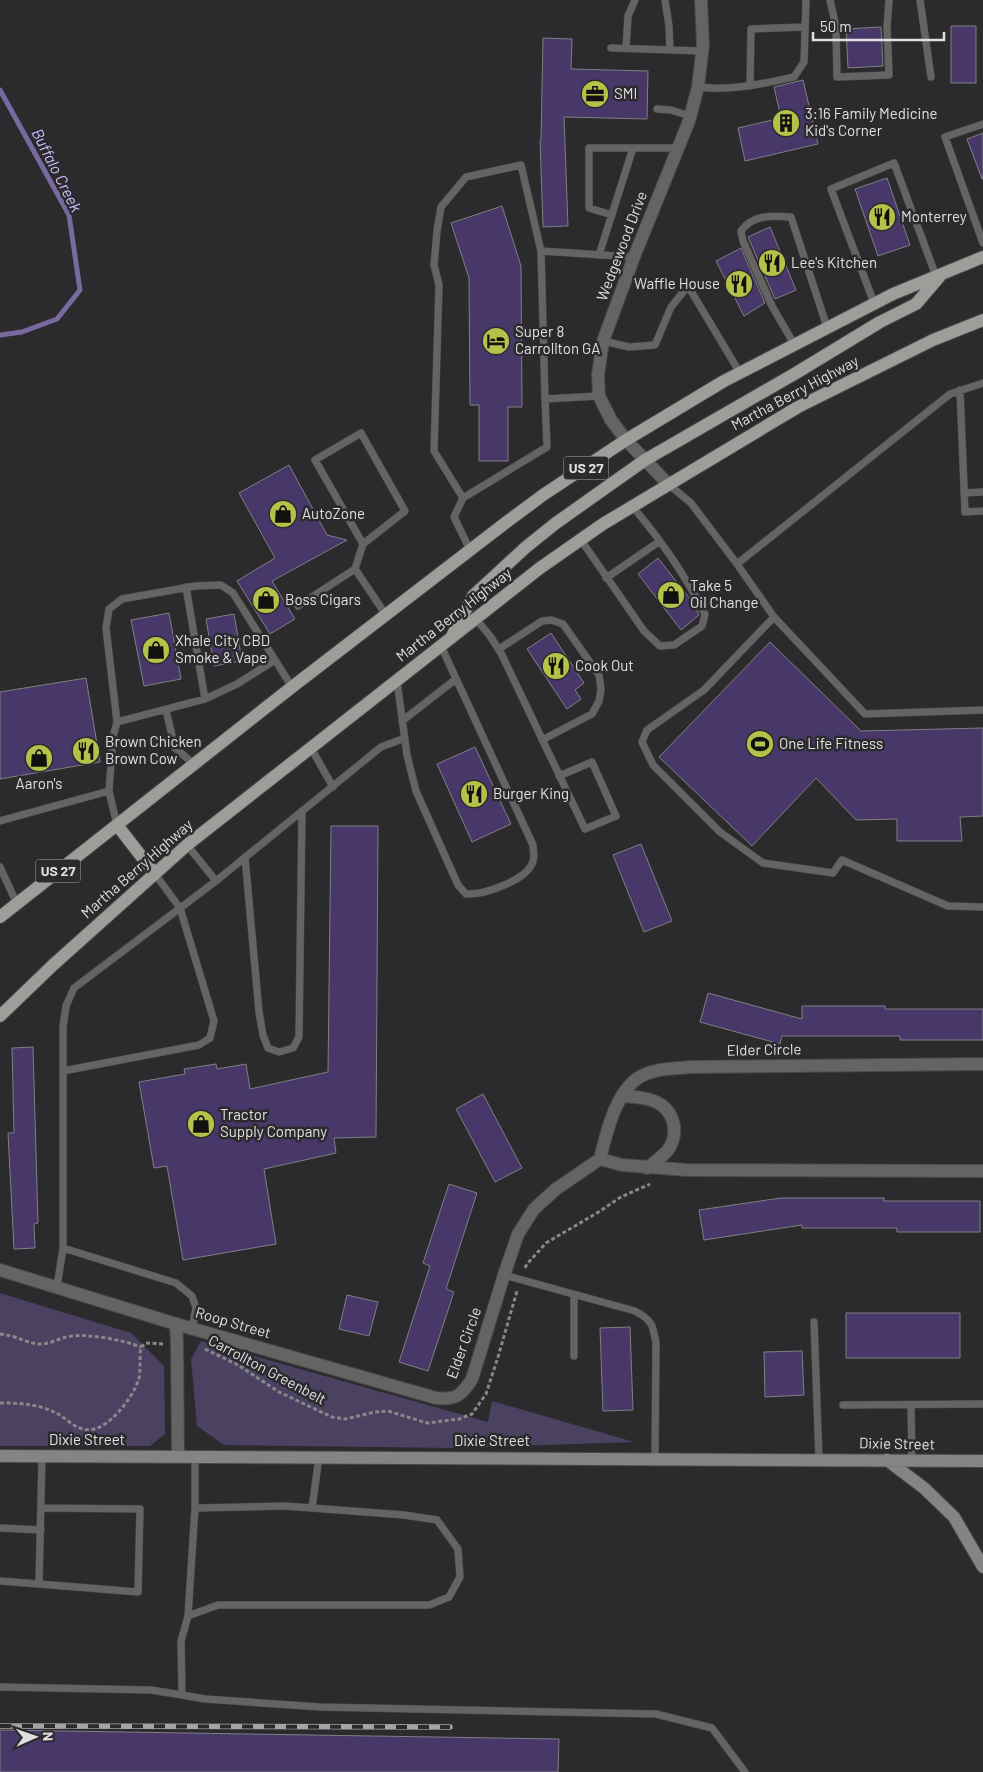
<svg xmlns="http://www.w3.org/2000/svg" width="983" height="1772" font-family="Barlow,sans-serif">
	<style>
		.green { fill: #4a4260 }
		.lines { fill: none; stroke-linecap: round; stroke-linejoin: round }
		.stream { stroke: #78699e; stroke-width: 5 }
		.building { fill: #48386a; stroke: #807f82 }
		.lane-casing { stroke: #48474a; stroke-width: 8 }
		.street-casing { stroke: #48474a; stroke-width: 14 }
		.secondary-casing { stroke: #48474a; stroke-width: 14 }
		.primary-casing { stroke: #48474a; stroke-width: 14 }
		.path { stroke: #88888a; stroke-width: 3; stroke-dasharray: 4 2.5; stroke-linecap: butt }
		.lane { stroke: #646463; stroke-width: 7 }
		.street { stroke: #646463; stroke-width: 12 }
		.secondary { stroke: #848482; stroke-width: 12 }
		.primary { stroke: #9d9d9a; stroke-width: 12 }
		.rail-casing { stroke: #a4a3a6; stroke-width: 5.5 }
		.rail { stroke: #2b2a2d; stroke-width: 4; stroke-dasharray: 11; stroke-linecap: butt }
		.labels { text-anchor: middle; stroke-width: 5; stroke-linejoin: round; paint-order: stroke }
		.shield { fill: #2b2a2d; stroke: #aaa9ac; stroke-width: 1 }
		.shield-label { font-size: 14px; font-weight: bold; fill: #e0e0e2 }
		.poi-label { font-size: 15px; fill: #e0e0e2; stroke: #2b2a2d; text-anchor: start }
		.street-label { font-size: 15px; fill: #e0e0e2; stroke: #2b2a2d }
		.water-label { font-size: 16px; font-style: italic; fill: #d0beff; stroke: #2b2a2d }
	</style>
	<rect width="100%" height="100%" fill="#2b2a2d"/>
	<path class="green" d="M0 1293 131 1333 164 1366 165 1434 150 1446H0Z
		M201 1341 488 1422 492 1401 634 1442 454 1448 224 1445 197 1426 191 1359Z"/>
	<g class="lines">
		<path class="stream" d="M0 90 69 215 80 290 57 319 22 332 0 335"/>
	</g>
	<path class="building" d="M951 26H976V83H951Z
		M881 27 883 66 848 68 846 29Z
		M543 38 572 39 571 69 648 71 647 119 564 117 568 226 543 227 540 140H541Z
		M803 80 818 144 745 161 738 128 781 118 774 87Z
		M983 133V179H982L967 139Z
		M887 178 910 245 878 256 855 189Z
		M502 206 521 266 522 407H508V461H479V405H470L469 278 451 223Z
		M770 227 796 290 775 299 748 237Z
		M741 248 765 303 744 316 716 261Z
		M289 465 327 535 347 540 272 581 295 619 270 634 237 581 275 558 239 493Z
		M658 558 694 604 699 615 681 630 638 574Z
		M169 613 181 679 144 686 131 620Z
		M234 614 242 661 214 666 206 619Z
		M551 633 584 683 575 690 581 699 567 709 527 649Z
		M770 642 861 731 983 728V816L960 817 962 841H897V819L856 820 816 778 752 846 659 757Z
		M86 678 100 762 0 779V692Z
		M475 747 511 824 472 842 437 764Z
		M331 826H378L376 1137 334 1138 336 1153 264 1169 276 1244 183 1260 167 1166 154 1168 139 1082 185 1074 184 1069 216 1064 217 1069 246 1064 250 1089 328 1072Z
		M641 844 672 921 644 932 613 855Z
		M708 993 802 1019V1006H885V1009H983V1040H900V1036H782L780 1044 700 1022Z
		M33 1047 38 1223 34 1224 35 1248 14 1249 8 1133H14L12 1048Z
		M483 1094 522 1168 495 1182 456 1109Z
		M449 1184 477 1193 446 1289 454 1292 428 1371 399 1362 430 1266 423 1263Z
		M781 1198H884V1201H980V1232H897V1228H802V1225L704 1240 699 1210Z
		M347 1295 378 1302 369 1336 339 1329Z
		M846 1313H960V1358H846Z
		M630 1327 633 1410 603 1411 600 1328Z
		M802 1351 804 1395 765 1397 764 1352Z
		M0 1730 559 1739 558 1772H0Z"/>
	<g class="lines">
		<defs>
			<path id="lane" d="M665 0 669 26 670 50
				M830 0 836 27 837 77 889 75 887 27 889 0
				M920 0 931 77
				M611 48 702 51
				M626 48 628 16 635 0
				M750 86 751 29 805 27
				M698 87C732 91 761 84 794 77L804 62 806 0
				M657 109 671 110 690 116
				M983 124 945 137 983 243
				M612 215 589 208V148H679
				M599 255 633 148
				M874 303 831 189 894 163 936 276
				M603 341 629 347 655 345 671 307 688 286 740 373
				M794 344 772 306 743 241 741 231C752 215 772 215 791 217L827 327
				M960 390 965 512 983 511
				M599 396 545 399 541 251 634 257
				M668 484 691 503 737 564 774 617 865 714 983 710
				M964 493 983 492
				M463 498 434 451 439 285 434 265 437 231 441 207 466 177 521 165 541 251
				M581 540 644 631 660 646 674 645 702 626 705 614C685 575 661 540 632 506
				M470 550 454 517 463 498 547 447 545 399
				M737 564 950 394 983 383
				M355 569 363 544 405 511 361 433 315 460 363 544
				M606 578 660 541
				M186 587 205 699
				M298 606 355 569 386 615
				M774 617 704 690 647 730 642 742 653 765 720 832 763 863 833 873 842 860 948 906 983 907
				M476 619 490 636 501 653 585 829 616 816 592 762 559 776
				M499 649 542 621 551 620 563 624 599 675 601 689 599 701 592 714 542 740
				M397 681 407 755 416 791 458 885 466 894C484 895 528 880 533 861 535 856 533 850 533 845L441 646
				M166 710 175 748 194 764
				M402 721 456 679
				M117 722 205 699 237 684 275 660
				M311 748 333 787
				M0 821 109 791
				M117 825 109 791 113 737 117 722 106 628 109 609 122 599 195 586 221 585 233 593 292 687
				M187 845 216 881
				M245 857 259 1012 263 1035 268 1048 279 1052 293 1048 299 1037 302 811
				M0 867 17 904
				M63 1071 199 1045 210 1038 214 1021 180 908 155 874
				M63 1248 176 1283 192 1296 196 1308 192 1329
				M504 1275 635 1311C652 1320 653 1325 656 1343L655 1458
				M57 1287 63 1248V1027L66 1006 74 988 216 881 381 747 405 738
				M814 1322 819 1459
				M574 1356V1295
				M843 1405 983 1404
				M911 1405 912 1460
				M195 1457V1508
				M319 1457 312 1508 404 1515 437 1520 458 1549 460 1577 449 1597 429 1605H218L188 1616 181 1641 182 1695 205 1699 320 1707 656 1714 712 1728 745 1772
				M41 1508 140 1509 138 1592 39 1584 42 1456
				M0 1528 41 1530
				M0 1581 39 1584
				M188 1616 195 1508 285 1506 312 1508
				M0 1687 151 1690 182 1695"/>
			<path id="street" d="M668 484 626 440 611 420 599 396 598 375 603 341 634 257 689 121 698 87 703 45 701 0
				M983 1064 691 1067C674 1069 652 1068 638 1078 615 1094 606 1134 600 1159L622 1165 687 1170 983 1171
				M623 1096C633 1097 644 1097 654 1101 674 1109 680 1132 668 1150 662 1157 655 1162 647 1168
				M0 1270 176 1324 436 1398C456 1400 461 1396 472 1379L504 1275 518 1234 534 1209 556 1189 600 1159
				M176 1324 177 1344 178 1456"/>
			<path id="secondary" d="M0 1456 983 1461
				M887 1460 924 1488 954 1517 983 1567"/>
			<path id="primary" d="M453 634 473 596 526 547 556 523 645 460 796 373 880 322 916 304 940 276
				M117 825 155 874
				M0 917 292 687 504 524 543 495 626 440 724 381 893 294 983 257
				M0 1016 53 965 187 845 540 568 603 524 798 407 933 340 983 320"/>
		</defs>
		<use href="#lane" class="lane-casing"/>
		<use href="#street" class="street-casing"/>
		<use href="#secondary" class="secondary-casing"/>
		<use href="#primary" class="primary-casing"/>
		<path class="path" d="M525 1268 527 1264 546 1243 597 1213 621 1197 650 1184
			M0 1334C14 1335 24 1342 38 1344 50 1345 60 1337 72 1336 91 1334 123 1340 141 1347
			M205 1349 238 1365 279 1392 332 1417 346 1419 375 1412 388 1411 427 1423 459 1419 472 1414 486 1394 498 1357 517 1291
			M0 1403C22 1403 40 1404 60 1415 67 1420 74 1427 83 1429 105 1436 134 1397 139 1378 141 1368 139 1357 141 1347L146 1343 164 1344"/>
		<use href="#lane" class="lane"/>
		<use href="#street" class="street"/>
		<use href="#secondary" class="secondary"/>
		<use href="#primary" class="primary"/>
		<defs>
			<path id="rail" d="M0 1726 450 1727"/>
		</defs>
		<use href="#rail" class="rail-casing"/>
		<use href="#rail" class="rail"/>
	</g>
	<defs>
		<symbol id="office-disc" viewBox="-11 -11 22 22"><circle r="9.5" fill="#b5c249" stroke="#2b2a2d"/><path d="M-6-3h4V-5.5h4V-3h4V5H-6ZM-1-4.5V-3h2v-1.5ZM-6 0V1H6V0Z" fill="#111"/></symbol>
		<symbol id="building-disc" viewBox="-11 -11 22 22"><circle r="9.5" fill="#b5c249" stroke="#2b2a2d"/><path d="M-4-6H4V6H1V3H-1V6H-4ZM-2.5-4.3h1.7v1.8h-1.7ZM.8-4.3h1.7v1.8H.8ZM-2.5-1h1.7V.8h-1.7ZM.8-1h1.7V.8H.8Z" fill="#111"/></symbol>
		<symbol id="restaurant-disc" viewBox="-11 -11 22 22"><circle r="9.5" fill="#b5c249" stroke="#2b2a2d"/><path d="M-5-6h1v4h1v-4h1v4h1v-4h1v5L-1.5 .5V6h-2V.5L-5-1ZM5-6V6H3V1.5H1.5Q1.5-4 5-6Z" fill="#111"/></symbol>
		<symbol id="hotel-disc" viewBox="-11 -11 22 22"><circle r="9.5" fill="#b5c249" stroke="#2b2a2d"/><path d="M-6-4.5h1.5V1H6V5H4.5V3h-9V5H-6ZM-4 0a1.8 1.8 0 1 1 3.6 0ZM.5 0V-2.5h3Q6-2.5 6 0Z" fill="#111"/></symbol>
		<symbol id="shop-disc" viewBox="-11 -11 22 22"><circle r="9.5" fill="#b5c249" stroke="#2b2a2d"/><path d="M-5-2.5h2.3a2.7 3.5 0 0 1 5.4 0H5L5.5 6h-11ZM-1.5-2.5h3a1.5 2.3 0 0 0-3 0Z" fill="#111"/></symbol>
		<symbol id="stadium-disc" viewBox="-11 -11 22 22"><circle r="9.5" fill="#b5c249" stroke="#2b2a2d"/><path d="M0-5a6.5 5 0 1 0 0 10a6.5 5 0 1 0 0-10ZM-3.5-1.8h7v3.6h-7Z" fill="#111"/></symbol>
	</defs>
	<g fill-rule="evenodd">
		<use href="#office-disc" x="579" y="78" width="32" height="32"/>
		<use href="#building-disc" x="770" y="107" width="32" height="32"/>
		<use href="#restaurant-disc" x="866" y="201" width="32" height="32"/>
		<use href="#restaurant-disc" x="756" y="247" width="32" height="32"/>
		<use href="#restaurant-disc" x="723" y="268" width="32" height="32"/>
		<use href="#hotel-disc" x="480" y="325" width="32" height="32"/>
		<use href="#shop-disc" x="267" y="498" width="32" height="32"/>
		<use href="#shop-disc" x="655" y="579" width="32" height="32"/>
		<use href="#shop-disc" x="250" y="584" width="32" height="32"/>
		<use href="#shop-disc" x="140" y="634" width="32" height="32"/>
		<use href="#restaurant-disc" x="540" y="650" width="32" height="32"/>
		<use href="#stadium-disc" x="744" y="728" width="32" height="32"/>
		<use href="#restaurant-disc" x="70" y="735" width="32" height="32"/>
		<use href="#shop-disc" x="23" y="742" width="32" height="32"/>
		<use href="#restaurant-disc" x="458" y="778" width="32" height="32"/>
		<use href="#shop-disc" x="185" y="1108" width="32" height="32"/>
	</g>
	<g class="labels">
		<g class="shield">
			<rect x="563.5" y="456.5" width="45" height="23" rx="4"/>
			<rect x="35.5" y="859.5" width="45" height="23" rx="4"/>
		</g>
		<g class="shield-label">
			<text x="586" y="473">US 27</text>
			<text x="58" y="876">US 27</text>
		</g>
		<g class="poi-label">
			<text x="614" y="99">SMI</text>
			<text x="805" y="119">3:16 Family Medicine<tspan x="805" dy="17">Kid's Corner</tspan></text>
			<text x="901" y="222">Monterrey</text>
			<text x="791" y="268">Lee's Kitchen</text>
			<text x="720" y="289" text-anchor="end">Waffle House</text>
			<text x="515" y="337">Super 8<tspan x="515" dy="17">Carrollton GA</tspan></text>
			<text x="302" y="519">AutoZone</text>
			<text x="690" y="591">Take 5<tspan x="690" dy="17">Oil Change</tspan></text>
			<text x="285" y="605">Boss Cigars</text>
			<text x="175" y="646">Xhale City CBD<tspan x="175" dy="17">Smoke &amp; Vape</tspan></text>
			<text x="575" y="671">Cook Out</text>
			<text x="105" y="747">Brown Chicken<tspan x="105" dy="17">Brown Cow</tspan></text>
			<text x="779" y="749">One Life Fitness</text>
			<text x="39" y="789" text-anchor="middle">Aaron's</text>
			<text x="493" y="799">Burger King</text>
			<text x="220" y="1120">Tractor<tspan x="220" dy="17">Supply Company</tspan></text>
		</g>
		<g class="street-label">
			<text transform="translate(622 246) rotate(-69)" y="5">Wedgewood Drive</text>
			<text transform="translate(795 393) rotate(-28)" y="5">Martha Berry Highway</text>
			<text transform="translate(454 615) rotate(-38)" y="5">Martha Berry Highway</text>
			<text transform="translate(137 869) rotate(-41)" y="5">Martha Berry Highway</text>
			<text transform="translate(764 1050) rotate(-1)" y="5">Elder Circle</text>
			<text transform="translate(233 1323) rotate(16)" y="5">Roop Street</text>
			<text transform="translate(464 1343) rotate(-70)" y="5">Elder Circle</text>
			<text transform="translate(267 1370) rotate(28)" y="5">Carrollton Greenbelt</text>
			<text x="87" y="1445">Dixie Street</text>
			<text x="492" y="1446">Dixie Street</text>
			<text transform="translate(897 1444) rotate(1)" y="5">Dixie Street</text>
		</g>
		<g class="water-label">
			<text transform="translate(57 170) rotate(63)" y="6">Buffalo Creek</text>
		</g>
	</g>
	<g transform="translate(35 1737) rotate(88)" stroke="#2b2a2d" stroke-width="4" paint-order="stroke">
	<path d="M0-4L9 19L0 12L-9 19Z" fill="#e0e0e2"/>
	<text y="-8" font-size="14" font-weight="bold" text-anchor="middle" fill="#e0e0e2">N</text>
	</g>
	<path d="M813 32v8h131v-8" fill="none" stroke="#e0e0e2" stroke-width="2.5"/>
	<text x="820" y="32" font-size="15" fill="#e0e0e2" stroke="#2b2a2d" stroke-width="4" paint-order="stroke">50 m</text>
</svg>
